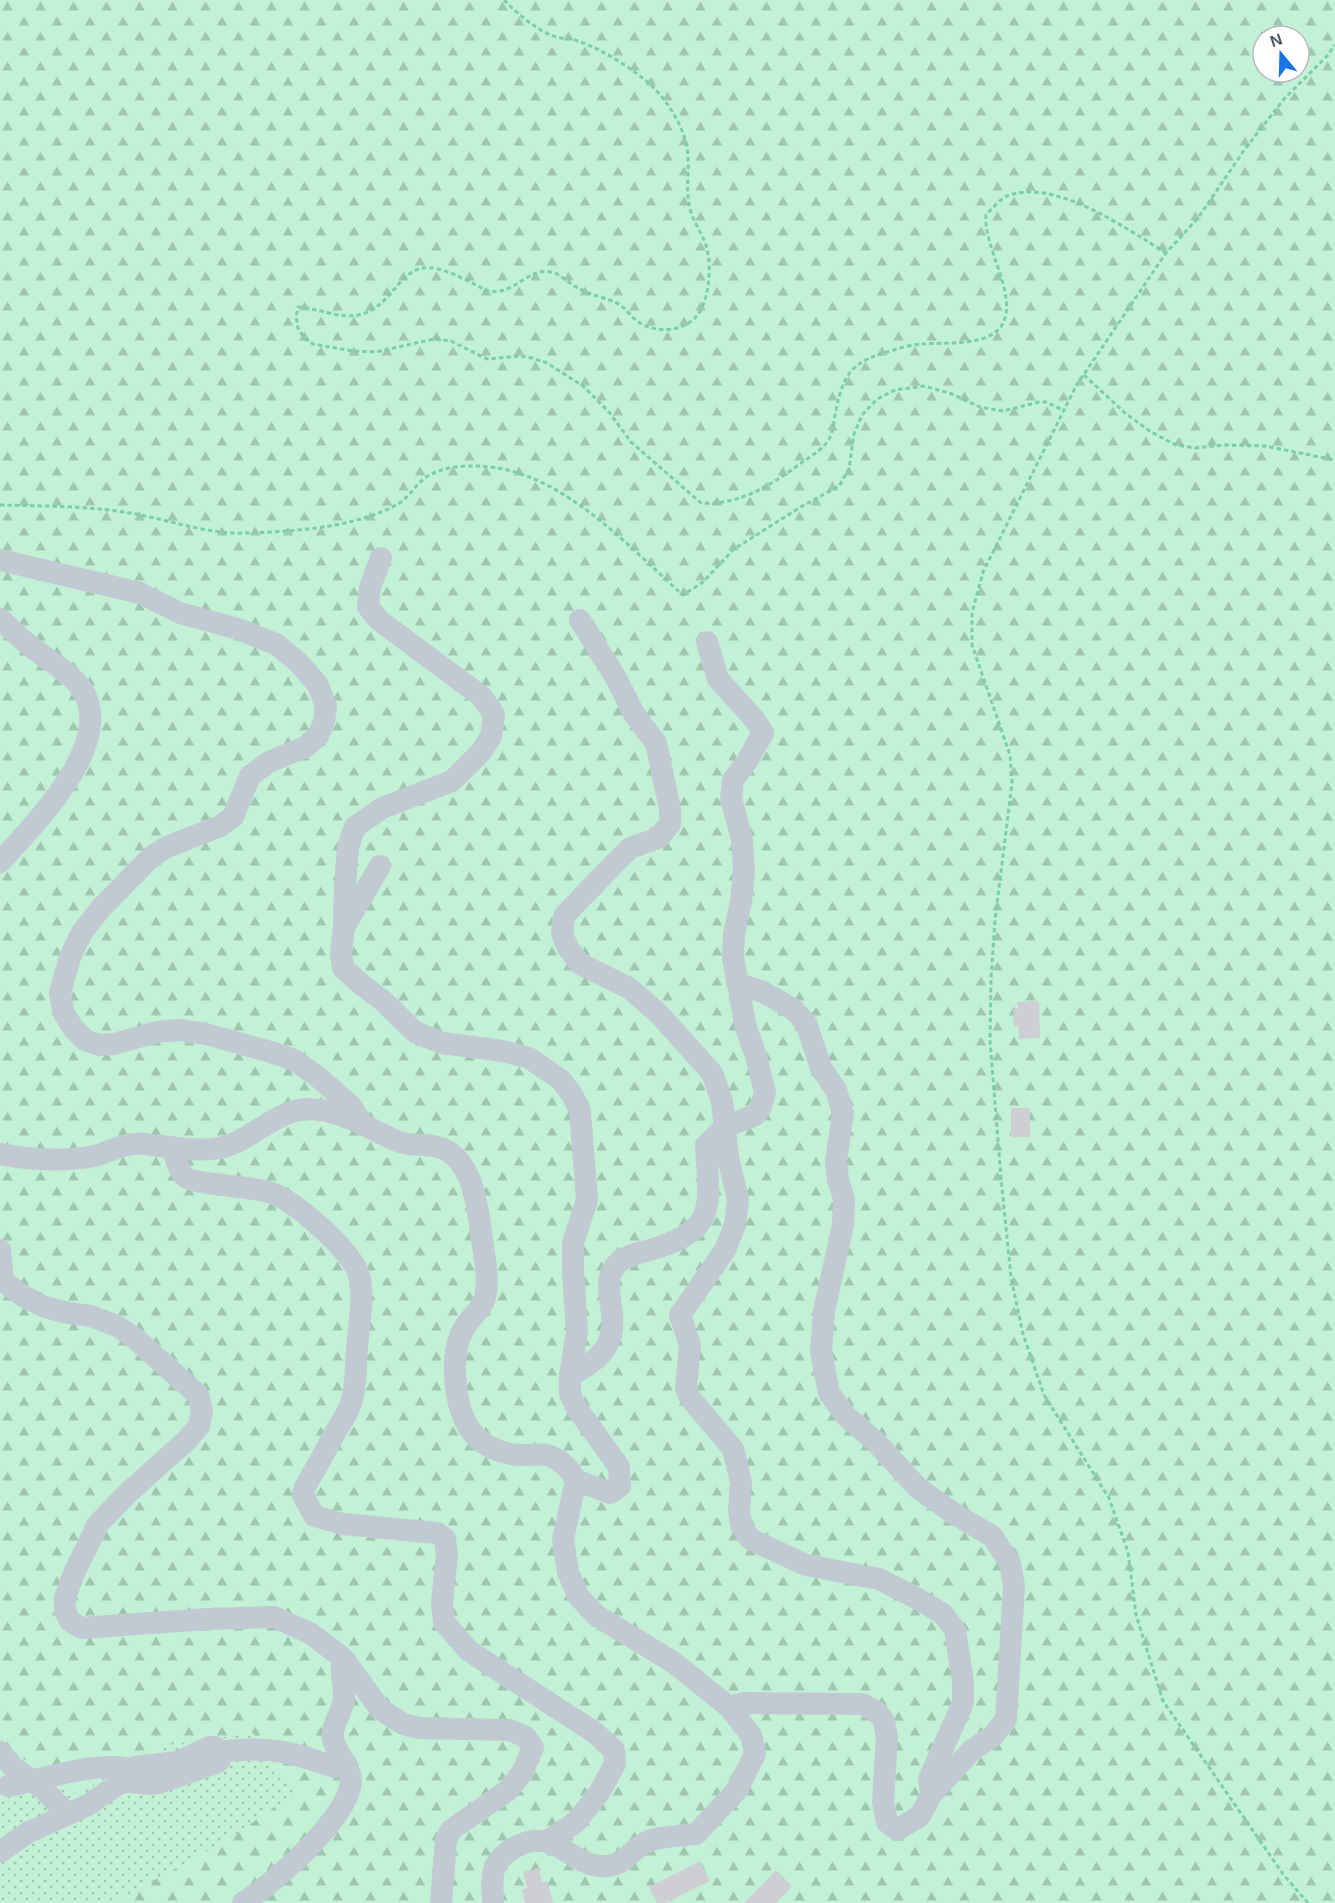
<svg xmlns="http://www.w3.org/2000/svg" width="1335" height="1903" font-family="Arial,sans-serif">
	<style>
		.grass { fill: url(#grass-dots) }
		.forest { fill: url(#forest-firs); fill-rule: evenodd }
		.building { fill: #cdcfd5 }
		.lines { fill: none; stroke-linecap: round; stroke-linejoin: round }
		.path { stroke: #7ad0a6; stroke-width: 3; stroke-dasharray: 4.5 3; stroke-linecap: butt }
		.minor { stroke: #c1cad2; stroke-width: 22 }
	</style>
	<defs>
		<pattern id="grass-dots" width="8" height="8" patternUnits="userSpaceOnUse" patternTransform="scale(1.5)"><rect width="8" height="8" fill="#c3f1d5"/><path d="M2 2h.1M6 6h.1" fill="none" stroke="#a0c6b0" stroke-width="1.8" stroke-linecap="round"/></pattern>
		<pattern id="forest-firs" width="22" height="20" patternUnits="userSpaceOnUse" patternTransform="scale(1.5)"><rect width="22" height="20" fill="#c3f1d5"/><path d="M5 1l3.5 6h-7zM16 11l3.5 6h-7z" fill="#a0c6b0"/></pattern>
	</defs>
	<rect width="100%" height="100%" fill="#f5f3f3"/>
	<path class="grass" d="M0 1486 404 1781 340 1903H0Z"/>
	<path class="forest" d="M0 0H1335V1903H113L227 1840 295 1793 253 1733 167 1745 73 1796 0 1741ZM1263 36H1299V72H1263Z"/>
	<path class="building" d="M1039 1001 1040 1038 1019 1039 1018 1026H1014L1013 1009H1018L1017 1002Z
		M1011 1108H1030V1137H1011Z
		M700 1861 710 1881 665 1903H657L649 1887Z
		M539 1868 542 1882 547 1881 553 1903H525L522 1890 527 1888 523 1872Z
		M776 1870 792 1886 776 1903H744Z"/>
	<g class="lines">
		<path class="path" d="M504 0C519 15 536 30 556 37 563 39 571 38 578 41 602 49 637 71 655 89 671 106 688 134 688 158 689 177 685 193 691 212 695 225 704 236 707 249 712 268 709 304 695 318 679 333 654 333 637 321 631 316 626 309 620 305 609 298 597 297 586 292 579 289 573 285 566 280 561 277 557 273 551 272 528 267 514 296 488 291 471 283 452 271 433 268 399 263 393 309 358 315 339 319 318 308 298 307L296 317 298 328 304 338 313 344 353 351 376 352 434 339 451 341 487 359 520 356 532 358 547 363 583 386 609 412 631 442 701 503C740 506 774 483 804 461 814 454 825 448 830 437 834 429 834 418 836 410 844 370 854 361 894 350 902 347 912 345 920 344 943 342 993 348 1004 321 1016 292 983 246 986 215 992 209 1000 199 1007 196 1054 177 1127 229 1166 253
			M1084 375 1125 413 1151 432 1176 445 1195 448 1225 445 1265 446 1335 460
			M0 505C45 506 92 506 136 514 173 521 210 535 248 533 297 531 354 528 398 504 410 497 416 483 428 476 441 468 457 466 471 466 556 464 624 543 683 595L703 582 734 549 799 508 839 486 849 469 854 434 862 415 877 399 895 390 925 386 952 394 980 407 1003 411 1039 402H1046L1063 410
			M1308 1903 1283 1874 1163 1701 1136 1615 1128 1552 1109 1498 1044 1395 1023 1334 1011 1277 1001 1178 990 1041 991 979 995 920 1012 783 1010 755 972 645V613L983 572 1076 386 1166 253 1198 218 1245 149 1284 99 1327 56 1335 45"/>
		<path class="minor" d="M381 558 370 587 368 607 380 621 481 696 494 714 491 736 481 752 452 781 382 808 355 827 348 847 345 885 344 927 341 953 343 968 362 985 382 1000 415 1032 442 1043 503 1051 529 1058 561 1080 573 1096 580 1112 587 1200 573 1243V1270L577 1332 570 1375V1394L576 1407 619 1467 620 1486 610 1493 576 1480
			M0 560 140 593 180 613 238 629 276 644 299 663 318 685 326 706 324 722 318 736 305 747 269 762 250 776 233 817 220 826 167 847 151 857 102 907 82 932 70 957 60 993 63 1011 73 1028 85 1040 99 1045 114 1044 157 1032 179 1030 206 1034 271 1052 294 1060 317 1076 351 1106 362 1123
			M0 619C11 629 22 640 34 649 50 661 72 674 83 691 115 744 34 825 0 862
			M580 620 616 678 634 714 656 743 670 809V824L658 838 630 848 612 866 564 916 562 934 568 948 580 964 629 988 658 1013 712 1073 722 1101 728 1157 738 1200 735 1225 725 1250 680 1315 690 1345 686 1388 690 1398 733 1449 741 1482 739 1510 741 1525 750 1539 806 1565 879 1579 916 1598 943 1614 955 1630 963 1682V1703L929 1779 931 1795
			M346 924 380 866
			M172 1147C175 1155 178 1170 184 1176 192 1185 254 1186 272 1193 297 1203 347 1247 358 1272 366 1294 358 1327 357 1349 355 1368 357 1385 351 1403 348 1413 341 1423 336 1431 326 1450 316 1468 305 1487L303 1495 314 1516 343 1524 437 1533 445 1539 447 1556 442 1602 444 1622 469 1651 594 1732 614 1750 615 1764 599 1793 576 1822 546 1842
			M0 1154C31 1160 63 1162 94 1156 107 1153 120 1145 133 1144 139 1143 146 1144 151 1145 173 1147 198 1152 219 1148 250 1142 273 1112 305 1109 332 1108 358 1122 382 1134 388 1137 396 1141 403 1143 414 1146 427 1144 438 1147 474 1157 478 1210 482 1240 485 1260 489 1279 485 1298 482 1309 470 1318 464 1328 449 1353 454 1404 469 1428 480 1446 503 1455 523 1455 531 1455 543 1453 550 1456 563 1461 569 1469 576 1480L563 1539 568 1572 578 1596 597 1616 673 1662 729 1707 751 1735 755 1754 737 1790 696 1834C679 1836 655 1836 641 1845 629 1854 623 1865 606 1866 581 1868 569 1848 547 1842 528 1837 500 1851 494 1870 491 1880 493 1893 493 1903
			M0 1250 3 1281 23 1296 45 1307 68 1313 91 1316 117 1326 137 1340 198 1395 202 1410 199 1426 187 1440 129 1492 98 1524 74 1573 65 1598V1610L70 1621 82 1628 207 1619 274 1617 310 1633 343 1658 380 1709 403 1724 419 1728 510 1730 526 1737 533 1748 522 1773 507 1791 451 1830 446 1840 441 1903
			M570 1375C647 1340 590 1293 617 1264 625 1255 639 1253 650 1250 719 1230 709 1206 706 1145L725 1127 755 1115 761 1106 765 1093 756 1056 746 1028 733 958 734 934 741 902 744 871 742 840 731 798 733 780 747 761 763 733 755 720 718 679 707 642
			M729 1707 745 1703 862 1704 877 1712 884 1721 887 1738 883 1802 887 1822 897 1830 920 1816 931 1795 972 1750 993 1736 1006 1719 1014 1586 1010 1563 992 1536 953 1513 918 1488 876 1442 846 1416 829 1393 821 1352 824 1311 843 1225 844 1199 838 1180 836 1161 843 1113 836 1090 821 1068 806 1023 793 1009 763 992 737 983
			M0 1752 12 1766 42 1788 68 1814
			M122 1781 150 1784 158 1783 216 1763 220 1760 221 1752
			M8 1786C39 1780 104 1759 133 1770
			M0 1852 27 1833 88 1805 120 1783 135 1767 177 1762 210 1747H215L221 1752C228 1750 234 1751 240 1750 276 1747 300 1755 334 1767L344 1763
			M243 1903C273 1884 350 1817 351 1781 351 1766 335 1753 333 1738 331 1724 343 1712 344 1699 345 1684 339 1672 343 1658"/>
	</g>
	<g transform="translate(1281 54) rotate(341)"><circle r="28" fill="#ffffff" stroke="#b7bbc0" stroke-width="1.5"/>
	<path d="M0-4.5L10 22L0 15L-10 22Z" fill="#1a73e8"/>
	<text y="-9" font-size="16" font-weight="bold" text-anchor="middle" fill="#4a5661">N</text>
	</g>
</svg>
